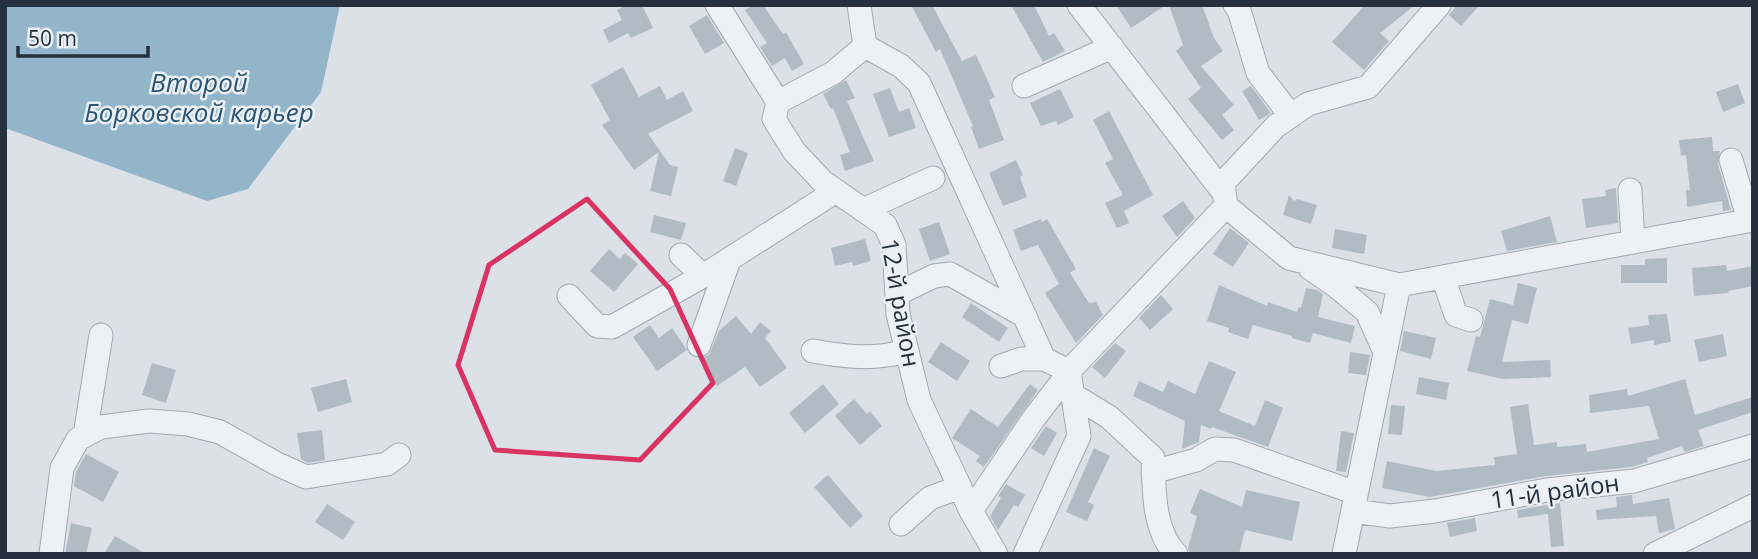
<svg xmlns="http://www.w3.org/2000/svg" width="1758" height="559" font-family="'Open Sans',sans-serif">
	<style>
		.water { fill: #92b5ca }
		.building { fill: #b1bbc4 }
		.lines { fill: none; stroke-linecap: round; stroke-linejoin: round }
		.minor-casing { stroke: #a0a8b1; stroke-width: 25 }
		.minor { stroke: #edf1f5; stroke-width: 23 }
		.marked { fill: none; stroke: #d83362; stroke-width: 5; stroke-linejoin: round }
		.labels { text-anchor: middle; stroke-width: 5; stroke-linejoin: round; paint-order: stroke }
		.street-label { font-size: 24px; fill: #24303d; stroke: #eaf0f4 }
		.water-label { font-size: 26px; font-style: italic; fill: #2b5574; stroke: #eaf0f4 }
	</style>
	<rect width="100%" height="100%" fill="#dbe1e7"/>
	<path class="water" d="M5 5H340L321 92 248 189 207 201 5 128Z"/>
	<path class="building" d="M626 5H642L653 28 631 38 628 33 609 43 603 30 622 20 617 10Z
		M753 5H763L783 34 786 32 804 64 792 71 785 58 772 66 760 47 767 43 745 10Z
		M911 5H932L962 61 976 55 995 97 989 100 1004 140 979 149 971 127 973 126 940 49 936 52Z
		M1011 5H1034L1049 36 1054 33 1065 51 1043 62Z
		M1116 5H1166L1131 28Z
		M1169 5H1202L1214 38 1223 51 1201 66 1234 105 1222 115 1234 130 1222 140 1188 99 1201 88 1176 51 1183 45Z
		M1365 5H1415L1380 33 1389 41 1364 70 1332 42Z
		M1457 5H1480L1461 26 1449 15Z
		M707 15 724 43 705 54 689 26Z
		M623 67 639 97 660 86 667 100 683 91 693 111 648 134 670 165 678 167 671 196 650 191 659 152 634 170 602 125 610 120 591 85Z
		M846 80 855 98 847 101 874 161 845 171 840 155 850 152 833 108 831 109 823 94Z
		M1738 84 1745 103 1723 112 1716 92Z
		M1251 86 1271 113 1259 120 1242 91Z
		M890 88 899 112 909 108 916 128 889 137 873 94Z
		M1060 89 1074 117 1058 125 1056 121 1041 126 1030 103Z
		M1109 111 1153 195 1124 211 1129 223 1117 228 1105 203 1123 195 1105 163 1113 159 1093 120Z
		M1712 137 1713 151H1720L1718 164 1731 210 1723 211 1722 201 1687 207 1686 190H1690L1686 155 1681 156 1679 140Z
		M735 148 748 153 736 186 723 181Z
		M1016 160 1023 175 1020 177 1027 197 1003 206 989 173Z
		M1616 188 1618 223 1586 228 1582 199 1606 196 1605 190Z
		M1289 195 1294 201 1297 199 1317 205 1311 224 1283 215Z
		M1183 201 1195 218 1177 237 1162 216Z
		M654 215 686 223 681 240 650 232Z
		M1550 216 1557 242 1507 251 1501 231Z
		M1041 219 1042 222 1047 219 1076 269 1070 273 1089 303 1096 302 1103 315 1076 343 1045 293 1059 284 1038 245 1021 251 1013 230Z
		M939 222 950 254 930 261 919 229Z
		M1230 228 1249 243 1233 267 1213 254Z
		M1335 229 1367 235 1364 254 1332 248Z
		M865 239 871 261 853 266 852 262 835 266 831 248Z
		M609 249 620 259 625 253 638 264 614 292 590 271Z
		M1667 258V283H1621V265H1645V259Z
		M1726 265 1727 271 1753 266V286L1728 291 1729 293 1694 296 1692 268Z
		M1518 283 1537 288 1528 324 1512 320 1502 362 1550 360 1551 377 1503 379 1467 371 1476 336 1480 337 1490 299 1513 305Z
		M1219 285 1267 306 1268 302 1297 312 1299 307 1301 308 1306 288 1317 290 1323 294 1318 317 1355 326 1351 343 1313 333 1310 343 1292 338V336L1253 325 1248 339 1228 332 1229 328 1207 321Z
		M1161 295 1173 309 1150 330 1139 318Z
		M971 303 1008 328 999 342 962 317Z
		M1667 314 1671 342 1654 345V340L1631 344 1628 328 1649 325 1648 315Z
		M736 316 751 334 760 322 771 331 765 338 787 368 760 387 745 367 717 386 699 359 709 355 719 331Z
		M650 325 659 338 672 328 687 350 657 371 633 337Z
		M1404 331 1436 338 1431 359 1400 351Z
		M1723 334 1727 356 1699 362 1694 340Z
		M941 342 970 361 957 381 928 362Z
		M1115 343 1126 351 1105 378 1092 367Z
		M1350 352 1370 355 1366 375 1348 373Z
		M1209 361 1236 372 1219 411 1255 426 1265 400 1283 408 1268 447 1212 427 1211 429 1201 425 1199 442 1182 449 1185 421 1133 396 1139 381 1163 392 1168 381 1195 394Z
		M152 363 176 370 166 403 142 395Z
		M1419 377 1449 383 1446 400 1416 394Z
		M346 379 352 402 318 412 311 388Z
		M1685 379 1695 415 1753 397V412L1698 430 1704 446 1685 452 1682 446 1647 458 1648 462 1631 467 1546 476 1430 497 1382 488 1387 461 1436 471 1495 465 1494 457 1517 454 1510 407 1528 404 1534 445 1557 442V447L1586 444 1587 452 1659 439 1649 406 1590 413 1589 395 1627 389 1628 396Z
		M823 384 839 404 805 433 789 413Z
		M1030 384 1038 390 984 467 976 461 980 456 952 438 971 409 998 427Z
		M854 399 867 414 870 411 882 426 860 445 835 416Z
		M1391 405 1405 406 1402 435 1388 434Z
		M1046 426 1057 433 1044 456 1031 448Z
		M322 430 325 460 308 463 301 459 297 433Z
		M1341 431 1354 433 1346 472 1336 471Z
		M1094 448 1110 456 1088 502 1094 505 1087 521 1066 512Z
		M86 454 119 472 103 502 74 486 76 472Z
		M828 475 863 516 850 528 814 487Z
		M1006 484 1025 495 1018 507 1014 505 998 530 990 516 1001 498 998 496Z
		M1200 489 1242 507 1246 490 1300 502 1292 541 1245 530 1239 554H1190L1188 548 1197 516 1190 513Z
		M1632 495 1633 504 1669 498 1675 529 1659 533 1656 516 1597 520 1596 510 1617 507 1616 497Z
		M1560 503 1564 546 1551 547 1548 514 1518 518 1517 510Z
		M327 504 355 522 343 540 315 522Z
		M1475 518 1477 531 1450 537 1447 523Z
		M71 523 92 528 86 554H65Z
		M115 536 146 554H104Z"/>
	<g class="lines">
		<defs>
			<path id="minor" d="M717 5 778 102
				M859 5 865 46 833 73 778 102 774 119 794 151 823 182 885 225 894 245 898 314 919 400 971 511 996 554
				M1079 5 1224 193
				M1235 5 1239 10 1258 73 1291 116
				M865 46 901 66 919 83 1044 359 1069 371
				M1024 86 1112 47
				M1731 160 1749 220
				M1630 190 1633 242
				M1226 206 1289 258 1399 285 1753 220
				M863 210 933 178
				M681 255 703 276
				M1310 268 1336 286 1367 312 1385 352
				M1443 277 1456 315 1471 320
				M897 294 934 276 950 274 1025 316
				M569 296 597 326 612 327 703 276 836 191
				M699 345 729 260
				M813 351C846 357 874 360 907 351
				M1001 366 1021 359H1044
				M1073 395 1109 417 1153 458C1154 489 1153 531 1176 554
				M85 435 101 335
				M1153 472 1196 460 1215 449 1234 450 1356 493
				M971 511 1034 418 1069 373
				M1353 511 1390 516 1435 511 1547 490 1634 481 1753 446
				M901 524 930 498 960 487
				M51 554 62 468 78 439 101 427 149 421 188 424 220 432 277 464 306 477 387 464 399 455
				M1025 554 1079 436 1069 371 1226 206 1223 183 1276 126 1308 104 1368 87 1439 5
				M1344 554 1399 285
				M1655 554 1753 506"/>
		</defs>
		<use href="#minor" class="minor-casing"/>
		<use href="#minor" class="minor"/>
	</g>
	<path class="marked" d="M587 199 670 289 713 383 640 460 495 450 458 365 489 265Z"/>
	<g class="labels">
		<g class="street-label">
			<text transform="translate(900 303) rotate(80)" y="8">12-й район</text>
			<text transform="translate(1555 492) rotate(-8)" y="8">11-й район</text>
		</g>
		<g class="water-label">
			<text x="199" y="92">Второй<tspan x="199" dy="30">Борковской карьер</tspan></text>
		</g>
	</g>
	<rect width="1758" height="559" fill="none" stroke="#24303d" stroke-width="14"/>
	<path d="M18 46v10h130v-10" fill="none" stroke="#24303d" stroke-width="3.5"/>
	<text x="28" y="46" font-size="21" fill="#24303d" stroke="#eaf0f4" stroke-width="5" paint-order="stroke">50 m</text>
</svg>
